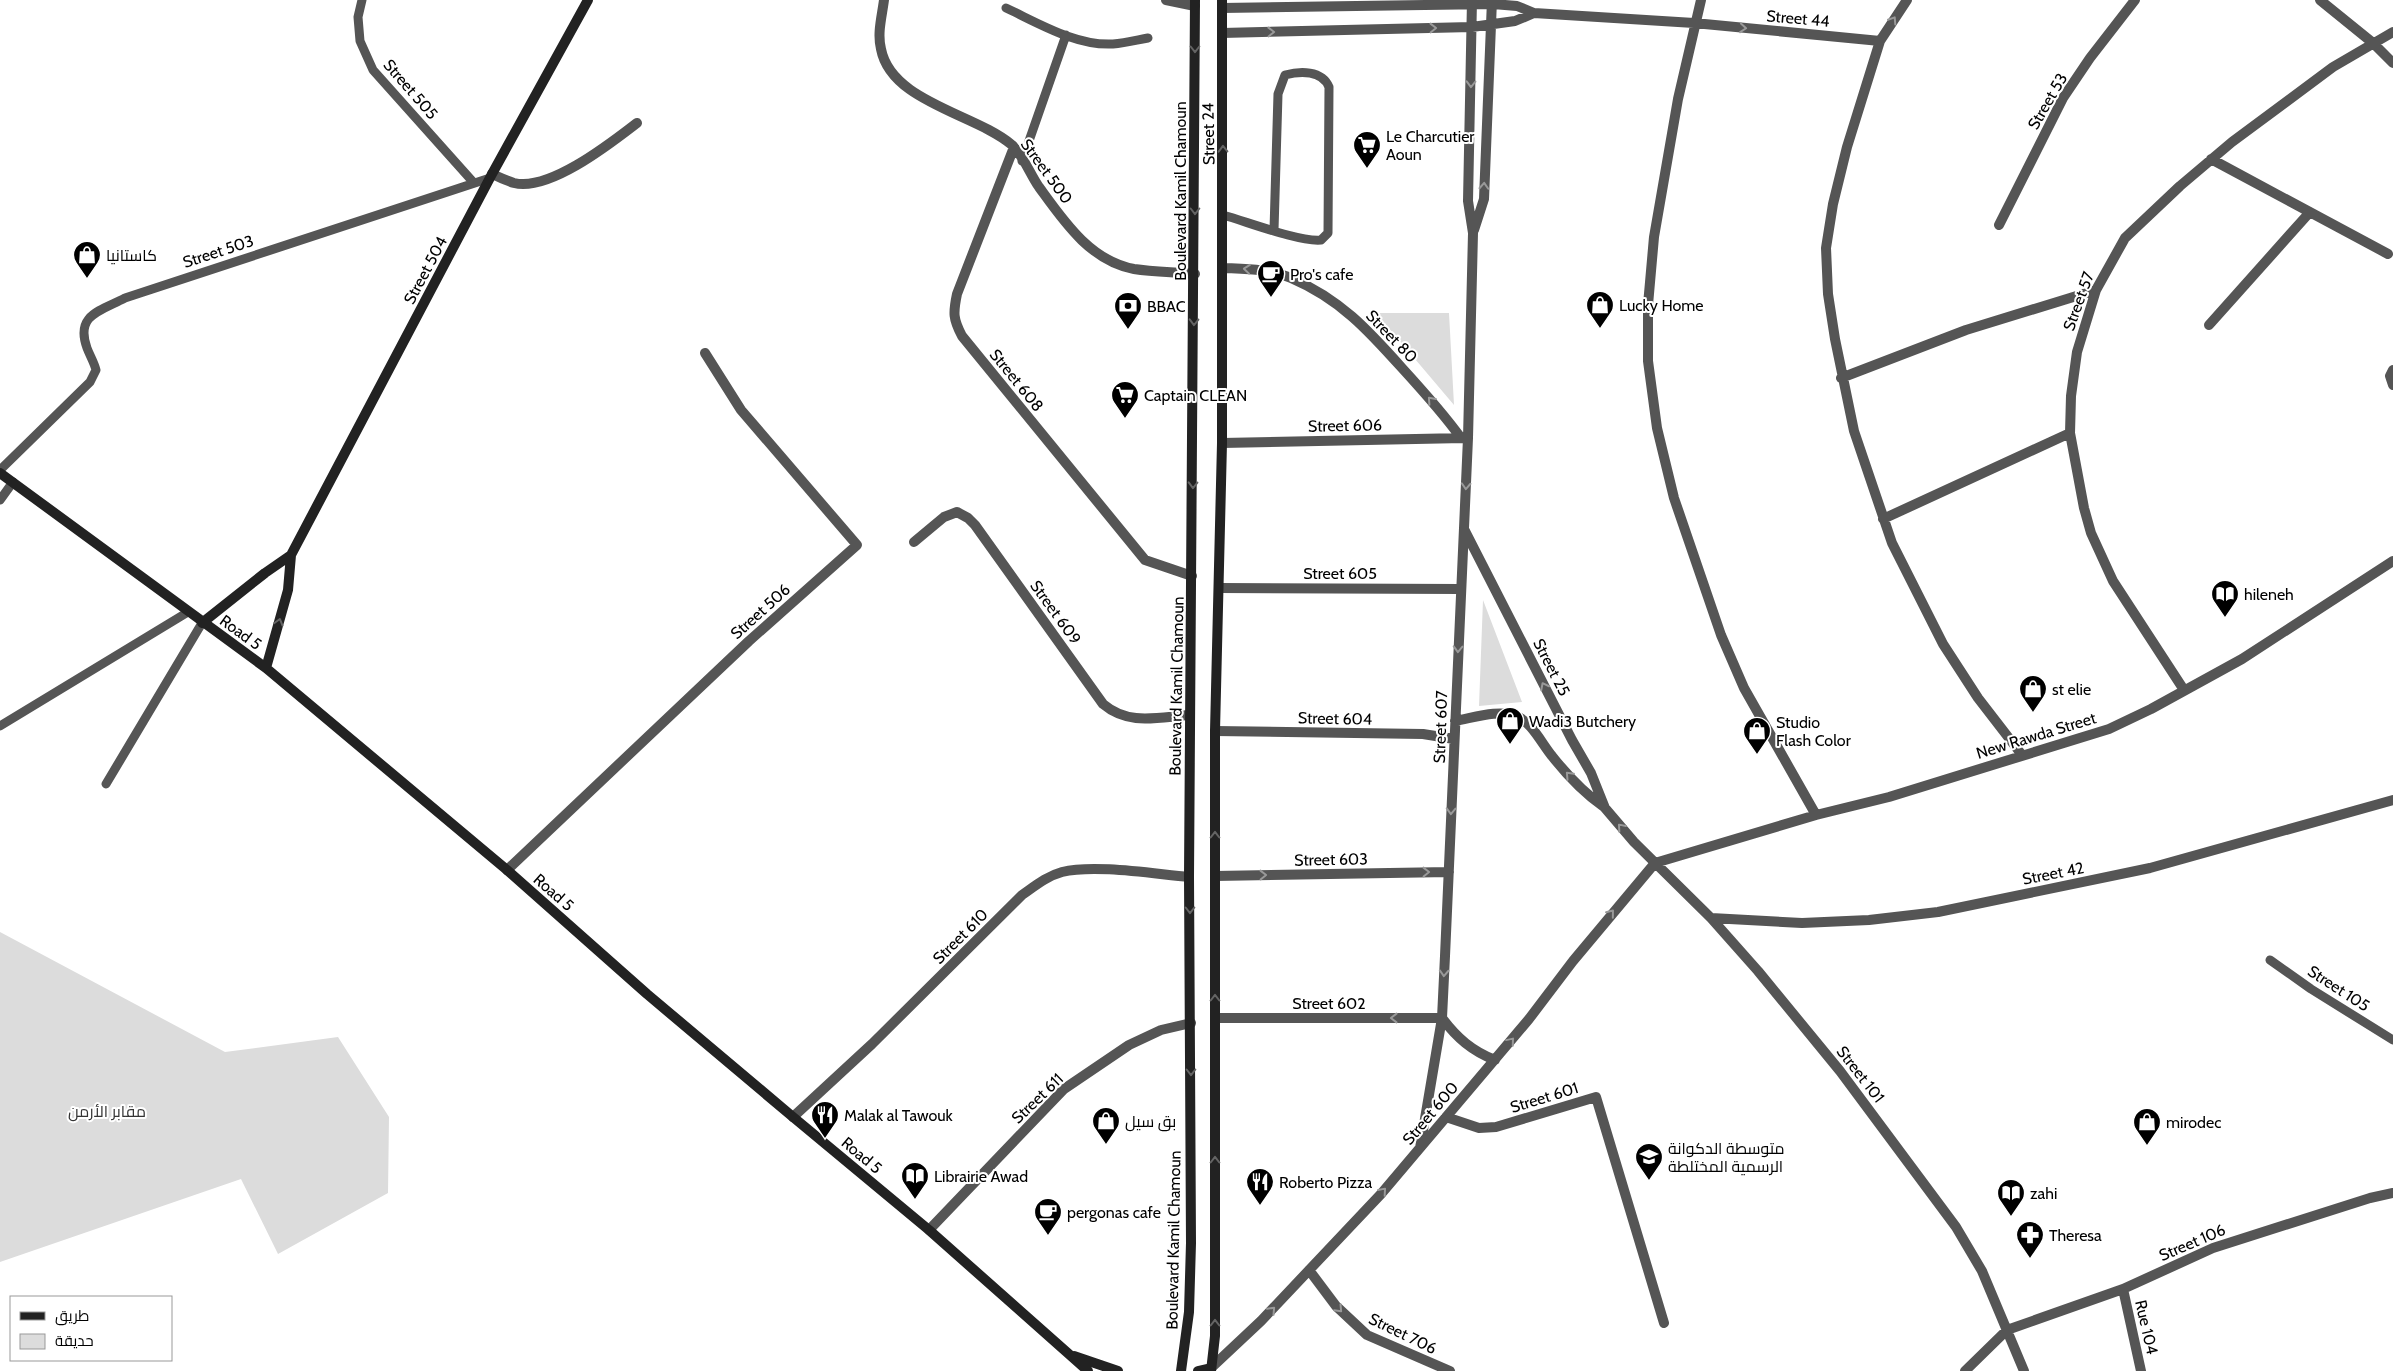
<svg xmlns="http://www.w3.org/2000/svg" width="2393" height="1371" font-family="Cabin,Cairo,sans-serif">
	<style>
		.green { fill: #dcdcdc }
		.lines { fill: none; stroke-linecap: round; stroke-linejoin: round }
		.lane { stroke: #555; stroke-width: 9 }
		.street { stroke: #555; stroke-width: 10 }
		.secondary { stroke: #222; stroke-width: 10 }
		.oneway { stroke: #999 }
		.oneway2 { stroke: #646464 }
		.labels { text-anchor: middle; stroke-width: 4; stroke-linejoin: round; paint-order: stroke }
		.street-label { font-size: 16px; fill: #000; stroke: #fff }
		.poi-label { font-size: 16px; fill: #000; stroke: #fff; text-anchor: start }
		.park-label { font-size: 16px; fill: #333; stroke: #fff }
	</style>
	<rect width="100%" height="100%" fill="#fff"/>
	<path class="green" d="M1376 313H1449L1454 405Z
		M1483 600 1522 702 1479 706Z
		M0 932 225 1052 338 1037 389 1117 388 1193 278 1254 241 1179 0 1262Z"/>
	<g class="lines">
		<path class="lane" d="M362 0 358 17 360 41 373 70 474 183
			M1006 8C1038 23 1076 46 1113 44 1125 43 1137 40 1148 38
			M1022 161 1066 35
			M1223 215C1248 222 1299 242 1321 240L1328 233 1329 87C1322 70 1300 71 1285 75L1278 94 1274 230
			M0 470 90 382 96 370C94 362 90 356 87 348 75 315 100 311 125 298L490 178
			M0 500 13 482
			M0 726 188 612
			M106 784 202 623
			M2270 960 2311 989 2393 1040"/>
		<path class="street" d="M884 0C882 16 877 33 881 49 891 102 976 114 1012 145 1023 155 1030 174 1039 187 1063 220 1090 261 1134 269 1154 272 1175 272 1195 274
			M1166 0 1195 6
			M1701 0 1678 99 1654 237 1648 305V361L1657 428 1674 498 1721 635 1744 688 1816 815
			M1907 0 1880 41 1847 147 1833 204 1826 248 1828 294 1835 339 1854 431 1892 543 1943 644 1978 698 2022 755
			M2320 0 2373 43 2393 63
			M1222 8 1493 4 1517 6 1534 13 1694 23 1880 41
			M1222 33 1472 27 1515 21 1534 13
			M1014 147 957 294C953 313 953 319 962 336L1145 560 1192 576
			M2211 159 2388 254
			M492 174C499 177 507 181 514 183 549 192 611 143 637 123
			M1999 225 2063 98 2090 58 2135 0
			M1474 230 1484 199 1492 0
			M1224 268C1245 269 1271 269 1291 278 1340 299 1368 330 1402 368 1423 391 1443 413 1461 438
			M2209 325 2310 212
			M2393 370 2390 376 2393 385
			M1841 378 1966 330 2096 290
			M1222 443 1464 438
			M1883 519 2070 433
			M1464 529 1572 740 1591 773 1605 808 1634 842 1711 918 1758 971 1840 1071 1956 1227 1982 1271 2024 1371
			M914 542 944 517 957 512 968 518 975 525 1103 704C1129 726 1158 717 1190 715
			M1219 588 1461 589
			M2184 690 2113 581 2091 533 2084 508 2070 433 2071 396 2077 352 2096 290 2125 238 2180 186 2232 142 2333 67 2393 32
			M1455 721C1473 718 1499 709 1516 716 1531 721 1542 744 1552 756 1567 775 1584 793 1604 807
			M1215 731 1423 734 1454 739
			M1655 863 1816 815 1889 797 2109 729 2151 709 2242 659 2393 561
			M507 870 749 641 857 545 741 410 705 353
			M1215 876 1449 872
			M1711 918 1802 923 1869 920 1938 912 2150 868 2393 800
			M1215 1018H1442
			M1442 1018C1457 1038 1472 1051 1495 1060
			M793 1117 872 1044 1022 895C1035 886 1047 876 1062 872 1095 864 1154 874 1189 877
			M1446 1117 1479 1128 1496 1127 1596 1097 1664 1323
			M1420 1148 1442 1018 1445 956 1468 438 1473 233 1468 201 1472 0
			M929 1230 1064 1089 1129 1045 1161 1030 1191 1023
			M1309 1270 1336 1306 1367 1335 1450 1371
			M2123 1289 2141 1371
			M1211 1368 1261 1321 1381 1194 1529 1019 1573 961 1655 863
			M1965 1371 2007 1330 2123 1289 2213 1248 2370 1198 2393 1193"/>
		<path class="secondary" d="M0 473 266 668 507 870 647 994 793 1117 929 1230 1088 1371
			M202 623 265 573 291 555
			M266 668 288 590 291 555 492 174 588 0
			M1074 1356 1118 1371
			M1181 1371 1189 1312 1191 1243 1189 877 1195 0
			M1198 1371 1211 1368
			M1211 1371 1215 1336V731L1222 443V0"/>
	</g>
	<defs><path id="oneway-chevron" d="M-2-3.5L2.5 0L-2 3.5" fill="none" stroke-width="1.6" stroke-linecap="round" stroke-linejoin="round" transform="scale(1.25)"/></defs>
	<g class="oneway">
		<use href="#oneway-chevron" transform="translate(1893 20) rotate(-57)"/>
		<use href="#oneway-chevron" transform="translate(1433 28) rotate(-1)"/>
		<use href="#oneway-chevron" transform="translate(1743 28) rotate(5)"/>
		<use href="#oneway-chevron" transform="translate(1271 32) rotate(-1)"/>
		<use href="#oneway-chevron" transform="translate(1471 84) rotate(91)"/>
		<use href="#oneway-chevron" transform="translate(1484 186) rotate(-87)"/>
		<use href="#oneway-chevron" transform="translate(1247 269) rotate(-174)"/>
		<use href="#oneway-chevron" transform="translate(1431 400) rotate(-132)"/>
		<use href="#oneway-chevron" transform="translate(1466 486) rotate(93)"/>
		<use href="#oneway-chevron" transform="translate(1458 649) rotate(92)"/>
		<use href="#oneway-chevron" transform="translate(1544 686) rotate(-117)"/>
		<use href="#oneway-chevron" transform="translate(1569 775) rotate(-133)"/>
		<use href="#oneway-chevron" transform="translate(1451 811) rotate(92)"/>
		<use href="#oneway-chevron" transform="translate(1621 827) rotate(-131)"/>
		<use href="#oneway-chevron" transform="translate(1426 872) rotate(-1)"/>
		<use href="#oneway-chevron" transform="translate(1263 875) rotate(-1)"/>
		<use href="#oneway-chevron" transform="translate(1611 913) rotate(-51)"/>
		<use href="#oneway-chevron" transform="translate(1444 973) rotate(93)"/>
		<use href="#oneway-chevron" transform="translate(1394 1018) rotate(180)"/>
		<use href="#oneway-chevron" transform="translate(1511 1041) rotate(-50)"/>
		<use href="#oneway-chevron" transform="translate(1383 1191) rotate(-49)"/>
		<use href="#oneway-chevron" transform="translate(1339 1309) rotate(47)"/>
		<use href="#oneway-chevron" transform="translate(1272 1310) rotate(-47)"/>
	</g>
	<g class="oneway2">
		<use href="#oneway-chevron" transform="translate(1195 49) rotate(90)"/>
		<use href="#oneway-chevron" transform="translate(1223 149) rotate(-91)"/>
		<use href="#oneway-chevron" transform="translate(1195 211) rotate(90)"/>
		<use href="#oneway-chevron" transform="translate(1194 322) rotate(91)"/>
		<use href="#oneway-chevron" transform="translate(1193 485) rotate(91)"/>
		<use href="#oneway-chevron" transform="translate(279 622) rotate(-74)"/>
		<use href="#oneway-chevron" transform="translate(1215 835) rotate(-90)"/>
		<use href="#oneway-chevron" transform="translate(1190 910) rotate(90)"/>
		<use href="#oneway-chevron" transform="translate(1215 998) rotate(-90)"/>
		<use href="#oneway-chevron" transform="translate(1191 1072) rotate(90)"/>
		<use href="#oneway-chevron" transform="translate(1215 1160) rotate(-90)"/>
		<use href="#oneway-chevron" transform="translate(1215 1323) rotate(-90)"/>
	</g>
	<defs>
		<symbol id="supermarket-pin" viewBox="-11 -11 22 30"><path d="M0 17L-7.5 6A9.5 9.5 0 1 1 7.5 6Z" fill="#000" stroke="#fff"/><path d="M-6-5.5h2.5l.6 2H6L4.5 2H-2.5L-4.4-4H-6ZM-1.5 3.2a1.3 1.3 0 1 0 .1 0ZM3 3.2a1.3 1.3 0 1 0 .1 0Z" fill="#fff"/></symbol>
		<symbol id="shop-pin" viewBox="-11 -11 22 30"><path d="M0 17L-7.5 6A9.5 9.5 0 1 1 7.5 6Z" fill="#000" stroke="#fff"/><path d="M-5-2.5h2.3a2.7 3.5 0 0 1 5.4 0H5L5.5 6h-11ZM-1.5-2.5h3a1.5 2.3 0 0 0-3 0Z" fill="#fff"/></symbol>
		<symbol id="cafe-pin" viewBox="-11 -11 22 30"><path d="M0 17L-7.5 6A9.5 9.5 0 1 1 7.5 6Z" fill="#000" stroke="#fff"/><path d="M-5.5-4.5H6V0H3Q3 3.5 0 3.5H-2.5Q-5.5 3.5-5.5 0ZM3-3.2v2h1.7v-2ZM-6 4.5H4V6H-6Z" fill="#fff"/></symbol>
		<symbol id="bank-pin" viewBox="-11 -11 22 30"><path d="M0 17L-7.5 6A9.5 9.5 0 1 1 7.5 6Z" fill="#000" stroke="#fff"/><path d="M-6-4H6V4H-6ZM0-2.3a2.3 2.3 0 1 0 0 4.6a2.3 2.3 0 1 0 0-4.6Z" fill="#fff"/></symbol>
		<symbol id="library-pin" viewBox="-11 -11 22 30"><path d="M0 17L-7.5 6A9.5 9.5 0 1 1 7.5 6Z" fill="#000" stroke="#fff"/><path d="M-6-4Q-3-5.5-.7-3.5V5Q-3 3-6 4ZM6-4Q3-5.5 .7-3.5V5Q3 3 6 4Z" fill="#fff"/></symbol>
		<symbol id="restaurant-pin" viewBox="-11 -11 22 30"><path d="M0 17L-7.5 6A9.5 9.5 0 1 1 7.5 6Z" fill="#000" stroke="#fff"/><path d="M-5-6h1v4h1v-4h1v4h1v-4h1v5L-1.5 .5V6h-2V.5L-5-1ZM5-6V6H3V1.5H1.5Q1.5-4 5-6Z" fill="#fff"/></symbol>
		<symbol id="school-pin" viewBox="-11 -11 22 30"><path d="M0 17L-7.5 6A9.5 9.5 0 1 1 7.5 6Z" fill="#000" stroke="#fff"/><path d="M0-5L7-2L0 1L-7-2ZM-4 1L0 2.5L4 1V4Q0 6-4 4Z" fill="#fff"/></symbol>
		<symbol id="pharmacy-pin" viewBox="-11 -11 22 30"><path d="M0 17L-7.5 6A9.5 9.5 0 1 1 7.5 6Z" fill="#000" stroke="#fff"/><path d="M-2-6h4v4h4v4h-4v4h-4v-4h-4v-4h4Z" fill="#fff"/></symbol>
	</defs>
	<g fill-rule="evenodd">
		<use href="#supermarket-pin" x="1351" y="129" width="32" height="43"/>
		<use href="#shop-pin" x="71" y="239" width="32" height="43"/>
		<use href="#cafe-pin" x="1255" y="258" width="32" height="43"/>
		<use href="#shop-pin" x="1584" y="289" width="32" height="43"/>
		<use href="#bank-pin" x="1112" y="290" width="32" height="43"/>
		<use href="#supermarket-pin" x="1109" y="379" width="32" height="43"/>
		<use href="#library-pin" x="2209" y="578" width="32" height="43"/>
		<use href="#shop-pin" x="2017" y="673" width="32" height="43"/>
		<use href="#shop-pin" x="1494" y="705" width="32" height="43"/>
		<use href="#shop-pin" x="1741" y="715" width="32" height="43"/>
		<use href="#restaurant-pin" x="809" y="1099" width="32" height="43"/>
		<use href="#shop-pin" x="1090" y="1105" width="32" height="43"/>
		<use href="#shop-pin" x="2131" y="1106" width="32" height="43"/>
		<use href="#school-pin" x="1633" y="1141" width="32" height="43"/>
		<use href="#library-pin" x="899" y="1160" width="32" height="43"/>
		<use href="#restaurant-pin" x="1244" y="1166" width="32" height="43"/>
		<use href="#library-pin" x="1995" y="1177" width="32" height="43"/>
		<use href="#cafe-pin" x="1032" y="1196" width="32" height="43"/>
		<use href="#pharmacy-pin" x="2014" y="1219" width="32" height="43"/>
	</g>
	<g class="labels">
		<g class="street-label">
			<text transform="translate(1798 18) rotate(5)" y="6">Street 44</text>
			<text transform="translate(411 89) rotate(49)" y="6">Street 505</text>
			<text transform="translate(2047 101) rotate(-60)" y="6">Street 53</text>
			<text transform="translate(1208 134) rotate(-91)" y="6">Street 24</text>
			<text transform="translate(1047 171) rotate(54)" y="6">Street 500</text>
			<text transform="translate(1180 191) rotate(-90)" y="6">Boulevard Kamil Chamoun</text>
			<text transform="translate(218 251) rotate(-18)" y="6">Street 503</text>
			<text transform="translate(425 270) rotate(-62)" y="6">Street 504</text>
			<text transform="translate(2078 301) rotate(-70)" y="6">Street 57</text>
			<text transform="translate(1392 336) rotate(46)" y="6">Street 80</text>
			<text transform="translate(1017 380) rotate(51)" y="6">Street 608</text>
			<text transform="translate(1345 425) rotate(-1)" y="6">Street 606</text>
			<text x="1340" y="579">Street 605</text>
			<text transform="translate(760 611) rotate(-42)" y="6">Street 506</text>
			<text transform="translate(1056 612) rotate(54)" y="6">Street 609</text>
			<text transform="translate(241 632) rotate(36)" y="6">Road 5</text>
			<text transform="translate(1552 667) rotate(63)" y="6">Street 25</text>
			<text transform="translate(1176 686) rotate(-89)" y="6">Boulevard Kamil Chamoun</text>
			<text transform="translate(1335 718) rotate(1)" y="6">Street 604</text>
			<text transform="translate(1440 727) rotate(-88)" y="6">Street 607</text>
			<text transform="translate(2036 735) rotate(-17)" y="6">New Rawda Street</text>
			<text transform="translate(1331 859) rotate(-1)" y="6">Street 603</text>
			<text transform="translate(2053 873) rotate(-11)" y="6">Street 42</text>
			<text transform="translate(554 892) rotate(41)" y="6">Road 5</text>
			<text transform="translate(960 936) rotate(-45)" y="6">Street 610</text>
			<text transform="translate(2339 988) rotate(33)" y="6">Street 105</text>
			<text x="1329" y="1009">Street 602</text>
			<text transform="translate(1861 1074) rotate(52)" y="6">Street 101</text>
			<text transform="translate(1544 1097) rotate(-17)" y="6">Street 601</text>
			<text transform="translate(1037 1098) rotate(-44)" y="6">Street 611</text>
			<text transform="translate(1430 1113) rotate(-50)" y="6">Street 600</text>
			<text transform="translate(862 1155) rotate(40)" y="6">Road 5</text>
			<text transform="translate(1173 1240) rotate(-89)" y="6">Boulevard Kamil Chamoun</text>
			<text transform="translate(2192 1242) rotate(-23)" y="6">Street 106</text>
			<text transform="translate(2147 1327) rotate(77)" y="6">Rue 104</text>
			<text transform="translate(1403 1333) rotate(26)" y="6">Street 706</text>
		</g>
		<g class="poi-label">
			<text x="1386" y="142">Le Charcutier<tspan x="1386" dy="18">Aoun</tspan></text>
			<text x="106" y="261">كاستانيا</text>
			<text x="1290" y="280">Pro's cafe</text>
			<text x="1619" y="311">Lucky Home</text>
			<text x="1147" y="312">BBAC</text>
			<text x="1144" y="401">Captain CLEAN</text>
			<text x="2244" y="600">hileneh</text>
			<text x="2052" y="695">st elie</text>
			<text x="1529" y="727">Wadi3 Butchery</text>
			<text x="1776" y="728">Studio<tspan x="1776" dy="18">Flash Color</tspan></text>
			<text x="844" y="1121">Malak al Tawouk</text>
			<text x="1125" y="1127">بق سيل</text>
			<text x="2166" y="1128">mirodec</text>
			<text x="1668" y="1154">متوسطة الدكوانة<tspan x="1668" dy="18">الرسمية المختلطة</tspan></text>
			<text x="934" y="1182">Librairie Awad</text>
			<text x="1279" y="1188">Roberto Pizza</text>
			<text x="2030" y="1199">zahi</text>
			<text x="1067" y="1218">pergonas cafe</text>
			<text x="2049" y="1241">Theresa</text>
		</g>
		<g class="park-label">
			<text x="107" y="1117">مقابر الأرمن</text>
		</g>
	</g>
	<rect x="10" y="1296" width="162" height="65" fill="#ffffff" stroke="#999999"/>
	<rect x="20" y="1312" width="25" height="8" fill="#222222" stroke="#999999"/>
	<text x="55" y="1321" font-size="15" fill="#000000">طريق</text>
	<rect x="20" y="1334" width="25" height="15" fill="#dcdcdc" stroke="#999999"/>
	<text x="55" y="1346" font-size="15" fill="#000000">حديقة</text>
</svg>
